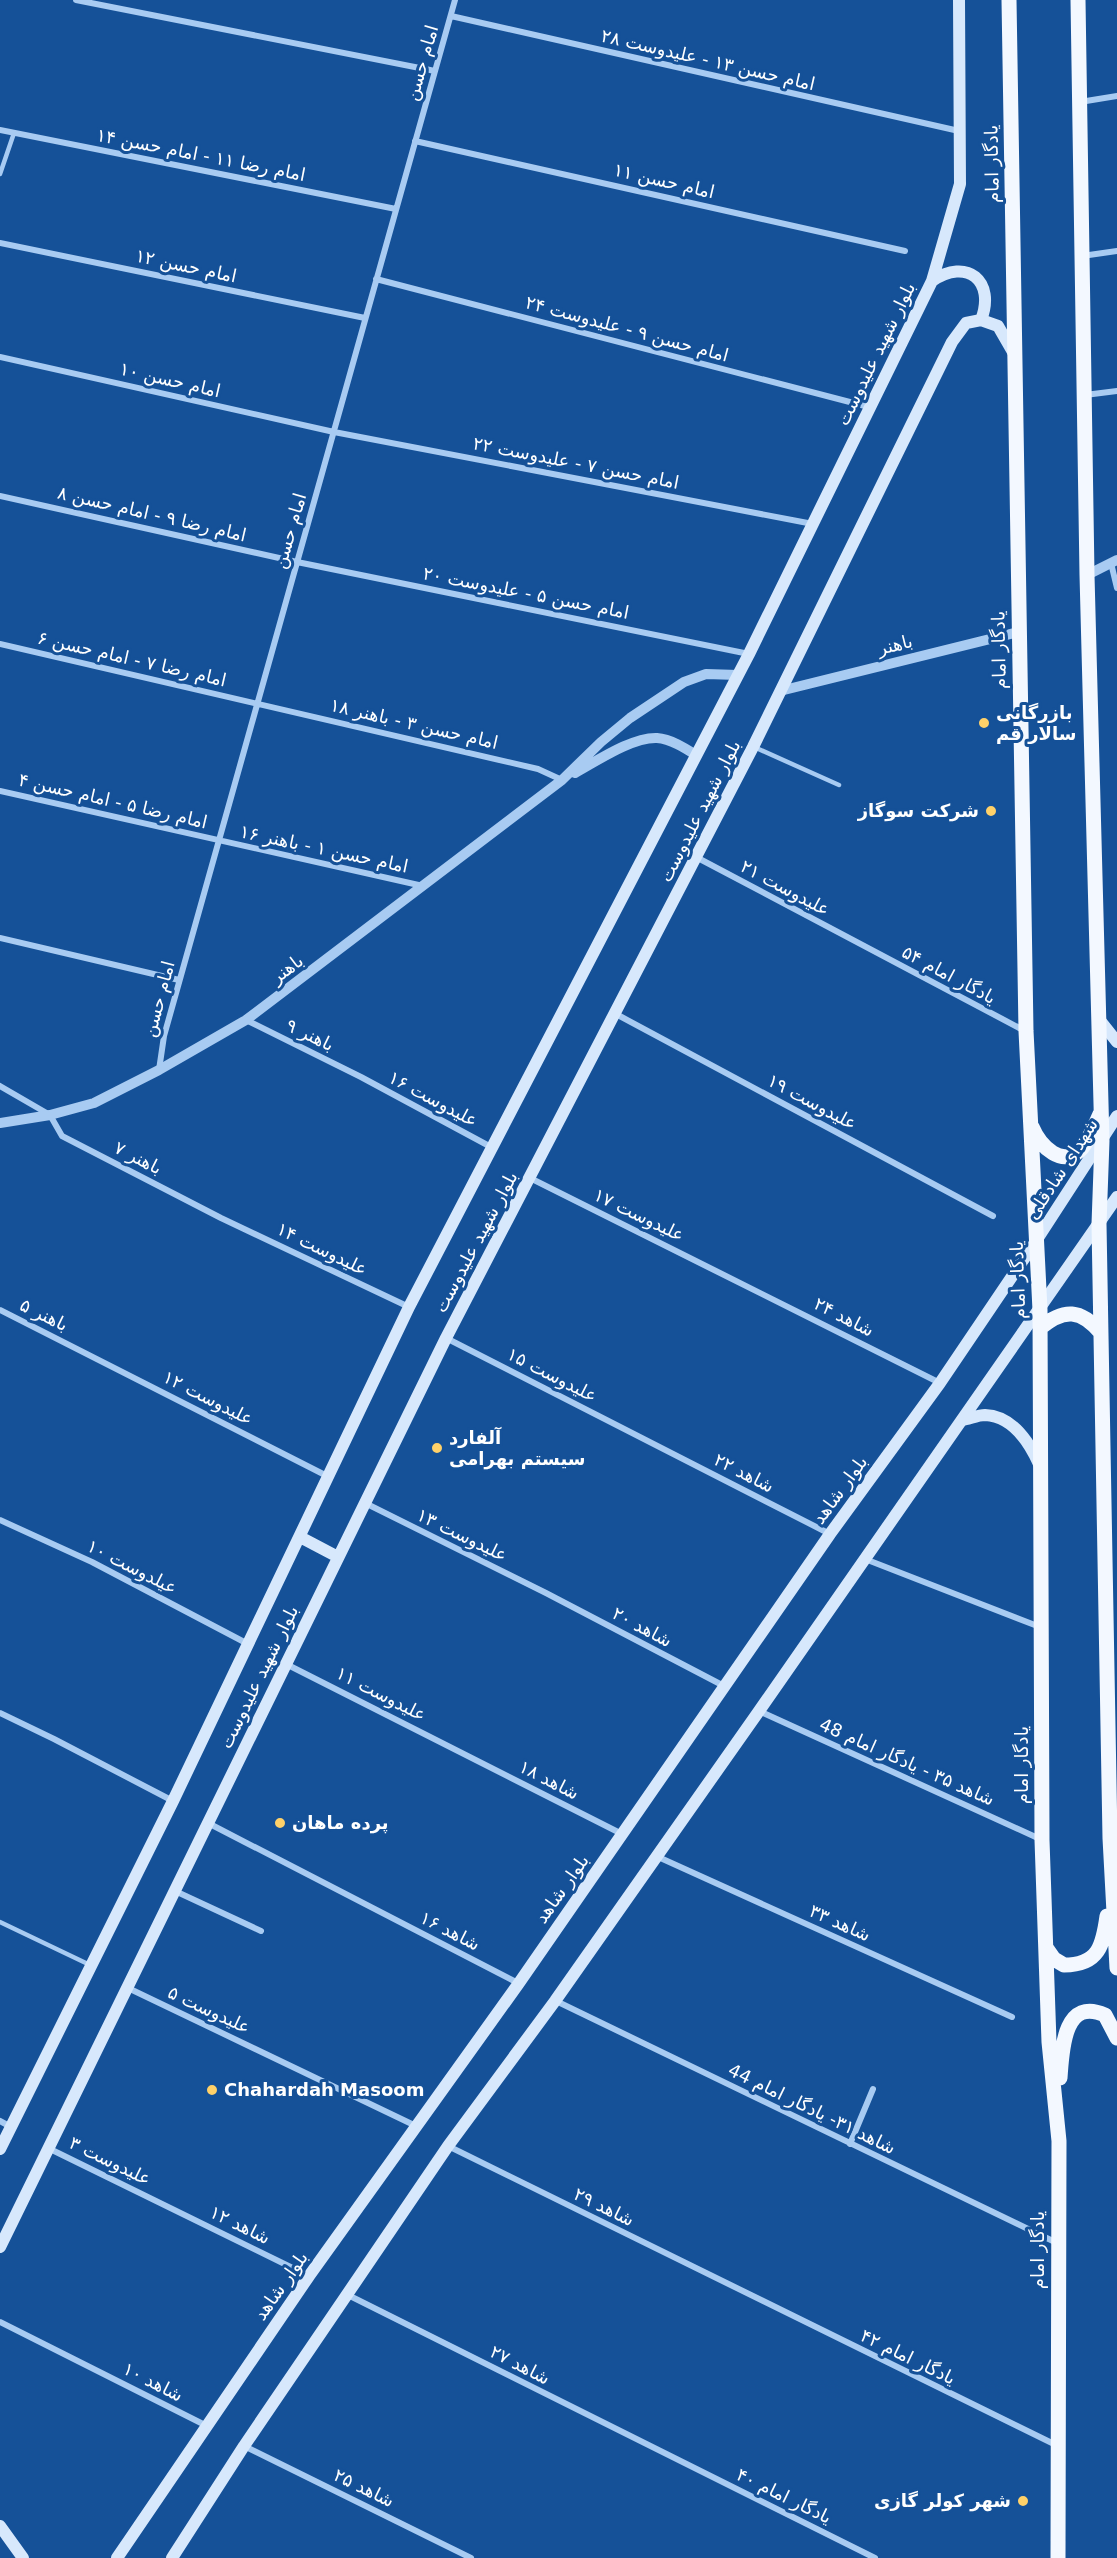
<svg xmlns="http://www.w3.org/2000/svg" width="1117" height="2558" font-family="'DejaVu Sans','Noto Sans Arabic',sans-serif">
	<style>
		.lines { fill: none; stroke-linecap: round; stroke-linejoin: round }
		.service { stroke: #a8cbf2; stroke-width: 4.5 }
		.minor { stroke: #a8cbf2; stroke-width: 6 }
		.tertiary { stroke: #a8cbf2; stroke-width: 10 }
		.secondary { stroke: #d7e8fc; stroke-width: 12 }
		.primary { stroke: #f3f8ff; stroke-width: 15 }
		.poi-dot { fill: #ffd169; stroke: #155198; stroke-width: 2 }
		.labels { text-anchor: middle; stroke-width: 6; stroke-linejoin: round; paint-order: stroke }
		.street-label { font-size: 18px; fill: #fff; stroke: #155198 }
		.poi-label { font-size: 18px; font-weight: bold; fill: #fff; stroke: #155198; text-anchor: start }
	</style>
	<rect width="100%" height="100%" fill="#155198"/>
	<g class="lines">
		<path class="service" d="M0 174 14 133
			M754 747 839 785
			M0 1922 90 1965"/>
		<path class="minor" d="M76 0 435 71
			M451 16 959 131
			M1080 102 1117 96
			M0 130 396 209
			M415 141 905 251
			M0 243 365 318
			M1082 256 1117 251
			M376 279 869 407
			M0 357 334 432 813 524
			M1085 395 1117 391
			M0 496 297 562 749 654
			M1111 563 1117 588
			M0 644 538 769 562 780
			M0 791 423 886
			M696 857 1025 1031
			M0 938 179 980
			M616 1014 993 1216
			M246 1020 361 1077 491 1147
			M159 1070 164 1036 455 0
			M0 1086 50 1115 62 1136 221 1218 409 1307
			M530 1178 940 1383
			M0 1310 329 1477
			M446 1338 830 1534
			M365 1503 546 1593 724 1686
			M0 1520 92 1562 248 1644
			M865 1559 1040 1627
			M286 1664 622 1834
			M759 1711 1040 1839
			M0 1713 54 1739 173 1801
			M208 1823 518 1983
			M656 1856 1012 2017
			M175 1891 261 1931
			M128 1988 416 2126
			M556 2001 1057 2243
			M0 2121 11 2127
			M850 2144 873 2089
			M448 2146 1056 2445
			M48 2148 309 2276
			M348 2295 875 2558
			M0 2322 207 2426
			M244 2446 471 2558"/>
		<path class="tertiary" d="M1087 575 1117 560
			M780 691 1018 632
			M575 773C597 761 632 737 657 738 671 739 685 748 696 755
			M0 1123 50 1115 94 1103 159 1070 246 1020 562 780 601 742 630 718 684 682 706 674 738 675"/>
		<path class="secondary" d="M932 281C967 257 996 281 981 320
			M1098 1018 1117 1042
			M962 1420C969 1419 978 1415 985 1415 1013 1416 1029 1442 1039 1464
			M300 1537 338 1557
			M0 2149 173 1801 409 1307 749 654 932 281 960 184 959 0
			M0 2247 446 1338 753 747 952 342 966 323 981 320 998 326 1013 352
			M0 2526 23 2558
			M117 2558 309 2276 519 1983 830 1534 940 1383 1036 1241 1117 1116
			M172 2558 244 2446 448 2146 555 2001 759 1711 1117 1197"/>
		<path class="primary" d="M1009 0 1026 1031 1040 1310 1042 1840 1049 2042 1059 2141 1058 2558
			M1078 0 1087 575 1102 1141 1099 1224 1110 1838 1117 1968
			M1032 1127C1040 1146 1063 1170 1082 1148 1090 1138 1095 1125 1100 1114
			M1040 1328C1064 1308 1081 1309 1101 1333
			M1047 1949 1054 1959 1064 1965C1099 1965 1103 1945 1107 1916
			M1060 2078C1062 2052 1063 1996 1105 2015L1117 2038"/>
	</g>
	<g class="poi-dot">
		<circle cx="984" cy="723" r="6"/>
		<circle cx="991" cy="811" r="6"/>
		<circle cx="437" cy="1448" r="6"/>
		<circle cx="280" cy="1823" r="6"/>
		<circle cx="212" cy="2090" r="6"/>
		<circle cx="1023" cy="2501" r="6"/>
	</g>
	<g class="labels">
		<g class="street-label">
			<text transform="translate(708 60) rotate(13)" y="6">امام حسن ۱۳ - علیدوست ۲۸</text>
			<text transform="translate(422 63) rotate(-74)" y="6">امام حسن</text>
			<text transform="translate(201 155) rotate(11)" y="6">امام رضا ۱۱ - امام حسن ۱۴</text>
			<text transform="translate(992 164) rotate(-91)" y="6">یادگار امام</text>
			<text transform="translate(664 181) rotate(13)" y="6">امام حسن ۱۱</text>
			<text transform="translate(186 266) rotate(12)" y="6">امام حسن ۱۲</text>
			<text transform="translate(627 329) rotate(15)" y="6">امام حسن ۹ - علیدوست ۲۴</text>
			<text transform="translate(876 354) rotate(-64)" y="6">بلوار شهید علیدوست</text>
			<text transform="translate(170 380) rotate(13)" y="6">امام حسن ۱۰</text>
			<text transform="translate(576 463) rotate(11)" y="6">امام حسن ۷ - علیدوست ۲۲</text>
			<text transform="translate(152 514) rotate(13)" y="6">امام رضا ۹ - امام حسن ۸</text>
			<text transform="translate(290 531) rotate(-74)" y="6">امام حسن</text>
			<text transform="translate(526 593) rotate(11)" y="6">امام حسن ۵ - علیدوست ۲۰</text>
			<text transform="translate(895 645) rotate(-14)" y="6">باهنر</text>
			<text transform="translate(999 650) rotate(-91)" y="6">یادگار امام</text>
			<text transform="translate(132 659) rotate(13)" y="6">امام رضا ۷ - امام حسن ۶</text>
			<text transform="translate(414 724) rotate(13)" y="6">امام حسن ۳ - باهنر ۱۸</text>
			<text transform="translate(113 801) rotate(13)" y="6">امام رضا ۵ - امام حسن ۴</text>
			<text transform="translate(700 811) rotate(-63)" y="6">بلوار شهید علیدوست</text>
			<text transform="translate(324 849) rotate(12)" y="6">امام حسن ۱ - باهنر ۱۶</text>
			<text transform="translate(785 888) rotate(28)" y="6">علیدوست ۲۱</text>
			<text transform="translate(287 969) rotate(-37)" y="6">باهنر</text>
			<text transform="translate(949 975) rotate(28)" y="6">یادگار امام ۵۴</text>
			<text transform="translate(159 999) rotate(-75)" y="6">امام حسن</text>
			<text transform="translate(310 1035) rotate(26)" y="6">باهنر ۹</text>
			<text transform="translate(433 1099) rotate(28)" y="6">علیدوست ۱۶</text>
			<text transform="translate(812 1102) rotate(28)" y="6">علیدوست ۱۹</text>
			<text transform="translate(138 1158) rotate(27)" y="6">باهنر ۷</text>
			<text transform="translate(1062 1169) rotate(-57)" y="6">شهدای شادقلی</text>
			<text transform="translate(639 1215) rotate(26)" y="6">علیدوست ۱۷</text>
			<text transform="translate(476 1242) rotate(-62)" y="6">بلوار شهید علیدوست</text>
			<text transform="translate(322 1249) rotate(26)" y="6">علیدوست ۱۴</text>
			<text transform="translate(1018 1280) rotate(-92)" y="6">یادگار امام</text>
			<text transform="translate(44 1315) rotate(26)" y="6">باهنر ۵</text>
			<text transform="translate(844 1317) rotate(27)" y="6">شاهد ۲۴</text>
			<text transform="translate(552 1375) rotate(27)" y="6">علیدوست ۱۵</text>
			<text transform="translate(208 1398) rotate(27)" y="6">علیدوست ۱۲</text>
			<text transform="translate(744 1473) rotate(27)" y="6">شاهد ۲۲</text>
			<text transform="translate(840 1490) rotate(-54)" y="6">بلوار شاهد</text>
			<text transform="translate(462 1535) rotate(26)" y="6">علیدوست ۱۳</text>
			<text transform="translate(132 1567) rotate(27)" y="6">عیلدوست ۱۰</text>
			<text transform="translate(642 1627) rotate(28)" y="6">شاهد ۲۰</text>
			<text transform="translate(259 1677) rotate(-64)" y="6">بلوار شهید علیدوست</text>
			<text transform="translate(381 1694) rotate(27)" y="6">علیدوست ۱۱</text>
			<text transform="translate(907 1762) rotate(24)" y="6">شاهد ۳۵ - یادگار امام 48</text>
			<text transform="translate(1022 1765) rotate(-90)" y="6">یادگار امام</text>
			<text transform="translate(549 1780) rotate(27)" y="6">شاهد ۱۸</text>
			<text transform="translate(562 1889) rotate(-55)" y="6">بلوار شاهد</text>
			<text transform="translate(840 1923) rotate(24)" y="6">شاهد ۳۳</text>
			<text transform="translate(450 1931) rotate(27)" y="6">شاهد ۱۶</text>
			<text transform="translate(209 2010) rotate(25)" y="6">علیدوست ۵</text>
			<text transform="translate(812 2109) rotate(26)" y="6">شاهد ۳۱- یادگار امام 44</text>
			<text transform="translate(110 2161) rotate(26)" y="6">علیدوست ۳</text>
			<text transform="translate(604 2207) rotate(26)" y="6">شاهد ۲۹</text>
			<text transform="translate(240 2225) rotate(26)" y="6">شاهد ۱۲</text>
			<text transform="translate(1038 2250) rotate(-90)" y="6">یادگار امام</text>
			<text transform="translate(281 2286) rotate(-55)" y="6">بلوار شاهد</text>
			<text transform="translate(908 2357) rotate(26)" y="6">یادگار امام ۴۲</text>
			<text transform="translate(520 2365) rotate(27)" y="6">شاهد ۲۷</text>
			<text transform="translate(153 2382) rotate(27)" y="6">شاهد ۱۰</text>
			<text transform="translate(364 2488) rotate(26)" y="6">شاهد ۲۵</text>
			<text transform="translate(784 2496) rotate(26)" y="6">یادگار امام ۴۰</text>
		</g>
		<g class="poi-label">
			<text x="996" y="719">بازرگانی<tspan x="996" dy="21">سالار قم</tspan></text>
			<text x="979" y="817" text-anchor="end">شرکت سوگاز</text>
			<text x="449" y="1444">آلفارد<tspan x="449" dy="21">سیستم بهرامی</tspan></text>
			<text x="292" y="1829">پرده ماهان</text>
			<text x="224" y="2096">Chahardah Masoom</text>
			<text x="1011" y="2507" text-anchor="end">شهر کولر گازی</text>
		</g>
	</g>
</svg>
